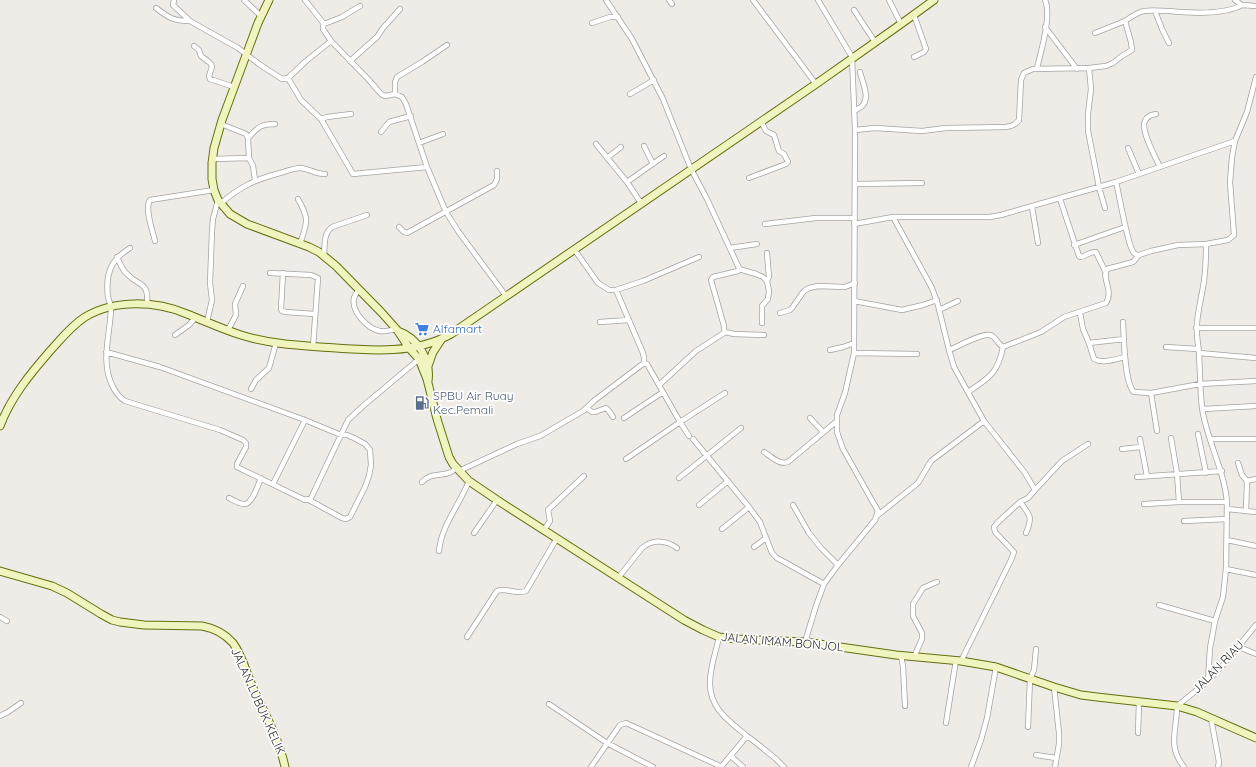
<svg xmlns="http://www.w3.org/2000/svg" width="1256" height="767" font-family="Quicksand,sans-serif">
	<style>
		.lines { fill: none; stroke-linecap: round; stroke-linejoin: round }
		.street-casing { stroke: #a3a3a3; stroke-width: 6 }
		.secondary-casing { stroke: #646f0e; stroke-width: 9 }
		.street { stroke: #fff; stroke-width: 4.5 }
		.secondary { stroke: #f2f4c0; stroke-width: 7 }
		.labels { text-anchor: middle; stroke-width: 3.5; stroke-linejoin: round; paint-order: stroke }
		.shop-label { font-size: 12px; fill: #366cbe; stroke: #fff; text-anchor: start }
		.service-label { font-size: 12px; fill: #4e5e75; stroke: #fff; text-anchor: start }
		.street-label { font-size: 12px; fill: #1f1f1f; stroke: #fff }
	</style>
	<rect width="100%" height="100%" fill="#efece7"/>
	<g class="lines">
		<defs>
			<path id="street" d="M174 0 173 5 190 21 238 48 259 64 282 79 288 78 306 61 331 41 368 79 381 94 385 96 395 94 402 97 406 104 427 167 446 212 458 231 506 296
				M244 0 261 16
				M305 0 324 24
				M606 0 632 39 663 99 691 169 707 199 739 268 738 271 713 277 711 280 724 326V333L696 351 659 385
				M669 0 672 4
				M753 0 816 84
				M889 0 901 24
				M1235 0 1242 5 1256 6
				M156 8C169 18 174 21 190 21
				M854 10 875 42
				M1155 11 1162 29 1169 43
				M914 15 926 49 924 52 914 57
				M592 23 610 17H618
				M1045 27 1077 69
				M1095 33 1125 21
				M331 41 323 29V27L324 24 342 17 360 6
				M194 46 199 50 201 56 209 62 211 64 212 67 209 76 210 79 234 87
				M350 61 377 37 383 28 400 9
				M1037 68C1041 51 1052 15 1045 0
				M1089 68 1091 89 1088 114V131L1099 187 1105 208
				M288 78 301 100 321 119 353 174 427 167
				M395 94V82L397 77 422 62 447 45
				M630 94 654 80
				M854 111C857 109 861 108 863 105 870 97 862 81 860 72
				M1156 114C1151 115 1147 116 1145 121 1140 130 1156 158 1160 167
				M321 119 327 117 351 114
				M221 124 246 134 248 138 249 158 253 166 255 180
				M855 130 875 128 922 131 946 128 1006 127C1012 126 1015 125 1019 120L1021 80 1024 73 1033 69 1089 68 1106 66 1113 63 1122 56 1132 50 1131 42 1125 21C1131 17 1138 12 1144 11 1152 10 1161 11 1169 11 1189 13 1224 15 1242 5
				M381 132 389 122 411 116
				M248 138C258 128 259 124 275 124
				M419 143 443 134
				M596 144 627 182 641 203
				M644 146 653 164
				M1128 148 1139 174
				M607 158 621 147
				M212 159 249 158
				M749 178 786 164 788 162 784 154 779 151 774 135 766 131 761 121
				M627 182 664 156
				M1116 182C1119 193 1128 248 1134 253 1135 254 1137 255 1139 255
				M856 184 922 183
				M298 199C310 220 307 222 300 244
				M1060 199 1079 256 1080 257C1086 257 1089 251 1096 252L1105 271
				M220 204C241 186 254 180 280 173 287 171 294 168 301 168 310 169 315 174 325 174
				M1032 207 1038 243
				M893 217 932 288 938 305 949 350 954 367 984 421 1025 473 1035 490 1028 498 1020 502 997 523 994 527 995 532 1014 552 1011 560 961 661
				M765 224 816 218H854
				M854 224 893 217H990L1001 215 1116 182 1235 141
				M399 227 404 232 407 233 494 185 497 179V171
				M155 241C153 232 144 208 150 200L214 190
				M1074 245 1125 227
				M130 248C121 254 114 259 110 270 107 278 107 289 108 297 109 301 111 305 111 309 110 336 100 362 113 387 116 393 119 397 125 401L220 430 243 440 246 443V447L237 464V467L305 500 311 498 348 420 363 406 419 359
				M730 248 757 244
				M574 249 598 283 609 290H616L643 281 699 257
				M324 256C325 245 323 234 332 227L367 215
				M117 257C120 263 122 270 127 274 139 287 149 281 147 304
				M739 269 756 274 763 277 767 281 769 291 768 299 762 306V323
				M270 273 311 275 318 278 313 347
				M283 273 281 309 282 311 286 312 314 314
				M767 281 769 277 767 253
				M359 290C357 292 355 295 354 298 351 312 368 329 380 331 386 332 391 330 396 329
				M616 290 643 353 644 358V363
				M854 301 902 310 923 305 937 300
				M939 310 958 301
				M780 313 790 310 792 308 804 291 809 288 818 286 845 287 855 283
				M1080 313 1083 329 1089 343 1124 339
				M207 322 212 300 210 283 212 231 213 219 218 200
				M600 322 629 320
				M1123 322C1124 337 1124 383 1134 392L1151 393 1200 384 1256 381
				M1196 328H1256
				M228 330 236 315 235 304 243 286
				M725 332 734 334 764 335
				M175 335 189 325 196 317
				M1089 343 1094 359C1103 364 1116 359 1125 357
				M1003 347 1041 332 1064 317 1106 303C1114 291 1101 278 1107 269L1133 262 1139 255 1151 251 1178 245 1206 244
				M1166 347 1198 349
				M830 350 843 347 854 343
				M949 350C957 347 982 333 990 335 996 336 997 344 1003 347
				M106 352 160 367 305 420 341 435H347L354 438 365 444 370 450 371 465 369 476 365 487 350 517 346 519 342 518 309 500
				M854 353 917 354
				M1199 353 1256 358
				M251 389 256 380 269 368 276 343
				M968 392C989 378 998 373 1003 347
				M1151 393 1157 431
				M587 408 592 412H595L606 408 609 411 613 417
				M1203 409 1256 406
				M624 418 663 392
				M810 418 823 432
				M1198 434 1206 473
				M1171 438 1177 473 1179 502
				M693 439 749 507 760 522 772 553 777 558 824 584
				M1140 439 1147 476
				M1210 439H1256
				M1122 449 1141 447
				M764 452C772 457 779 465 788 462L837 421
				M626 459 680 422 725 393
				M1238 463 1242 475 1247 481
				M459 471 517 444 540 436 583 411 595 400 644 363 647 364 680 422 689 436
				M1137 477 1222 471
				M679 478 741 428
				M422 482C431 472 441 477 451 472 453 471 454 469 456 468
				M273 484 305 420
				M1035 490 1062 461 1088 444
				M229 498C233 500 239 504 244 504 252 505 258 485 261 478
				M1020 502C1030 515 1033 517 1026 533
				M1144 504 1179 502H1227
				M699 505 728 481
				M793 505 809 533 821 548 838 565
				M1227 509 1256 512
				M1246 511 1247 481 1256 479
				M878 515 918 483 931 461 984 421
				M1184 521 1227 519
				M722 529 749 507
				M544 530 550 521 548 510 584 476
				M474 533 497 500
				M1227 540 1256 546
				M754 547 766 538
				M439 551C441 526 460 504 469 481
				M1226 569 1256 575
				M618 578 642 548C653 539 666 540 677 548
				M1159 605 1215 621
				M0 617 7 621
				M467 637 497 591C507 587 514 595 526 591L557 538
				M719 637C716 652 710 667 710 682 709 708 729 721 747 736 757 743 766 751 776 759L784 767
				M805 642 816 606 824 584 838 565 875 520 878 511 843 449 837 432V415L845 393 854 353 855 130 852 57 818 0
				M1239 647 1256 654
				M901 656 903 666 905 706
				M914 657 922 639V633L913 616V604L923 588 932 584 937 582
				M1208 681 1210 648 1215 621 1223 597 1226 569 1227 502C1224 469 1207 441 1202 408 1200 390 1200 371 1199 353 1198 343 1196 333 1197 323 1198 311 1201 299 1203 287 1206 272 1206 258 1206 244L1228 240 1234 235 1230 182 1232 157 1235 141 1247 112 1256 77
				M1054 687 1059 733V744L1055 767
				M549 704 607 743 653 767
				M0 716 8 712 21 703
				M1211 718 1219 762 1218 767
				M946 723 956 660
				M1028 727 1030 679 1034 670 1036 649
				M1138 733 1139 702
				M1036 755 1056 758
				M731 756 743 767
				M591 767 620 725 626 723 722 767
				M721 767 747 736
				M971 767 981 740 987 718 996 667
				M1184 767C1167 746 1177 730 1177 706L1208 681 1224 664 1256 625"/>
			<path id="secondary" d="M269 0 258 23 222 120 214 148 212 163V179L214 190 218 200 230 214 247 224 309 247 319 252 336 266 382 313 398 331 409 348 419 359 427 379 437 419 449 457 453 464 469 481 497 500 684 620 703 630 719 637 736 639 805 642 896 655 961 661 996 667 1054 687 1081 695 1097 697 1177 706 1197 712 1256 738
				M398 331C418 338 431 360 428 381
				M428 366 433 352 441 340
				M0 426C11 397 30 374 50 351 61 339 71 326 85 317 115 299 156 301 187 314 205 321 222 329 241 335 266 343 294 345 321 347 364 350 412 356 451 334L816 84 901 24 934 0
				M0 571 52 586 67 593 101 614 112 620 120 622 144 625 202 626C213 628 225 634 233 643 242 655 247 674 253 688 265 714 279 739 285 767"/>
		</defs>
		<use href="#street" class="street-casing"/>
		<use href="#secondary" class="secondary-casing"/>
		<use href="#street" class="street"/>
		<use href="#secondary" class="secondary"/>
	</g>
	<defs>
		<symbol id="supermarket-bare" viewBox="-9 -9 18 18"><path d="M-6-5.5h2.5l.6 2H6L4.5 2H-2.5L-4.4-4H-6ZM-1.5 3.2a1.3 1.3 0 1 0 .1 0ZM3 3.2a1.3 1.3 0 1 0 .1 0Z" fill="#3f7fe0" stroke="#fff" stroke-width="2.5" paint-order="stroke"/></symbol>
		<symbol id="fuel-bare" viewBox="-9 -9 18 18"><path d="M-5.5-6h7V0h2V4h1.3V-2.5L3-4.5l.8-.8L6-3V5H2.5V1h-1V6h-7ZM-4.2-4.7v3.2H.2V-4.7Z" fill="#5c6f8a" stroke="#fff" stroke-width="2.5" paint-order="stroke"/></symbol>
	</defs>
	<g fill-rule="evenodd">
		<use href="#supermarket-bare" x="412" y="319" width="20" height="20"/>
		<use href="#fuel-bare" x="412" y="393" width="20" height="20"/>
	</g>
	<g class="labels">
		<g class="shop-label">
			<text x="433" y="333">Alfamart</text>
		</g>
		<g class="service-label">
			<text x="433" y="400">SPBU Air Ruay<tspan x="433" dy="14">Kec.Pemali</tspan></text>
		</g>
		<g class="street-label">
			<text transform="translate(782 642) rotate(5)" y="4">JALAN IMAM BONJOL</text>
			<text transform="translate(1218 667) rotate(-46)" y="4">JALAN RIAU</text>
			<text transform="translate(258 701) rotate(66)" y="4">JALAN LUBUK KELIK</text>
		</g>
	</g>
</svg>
